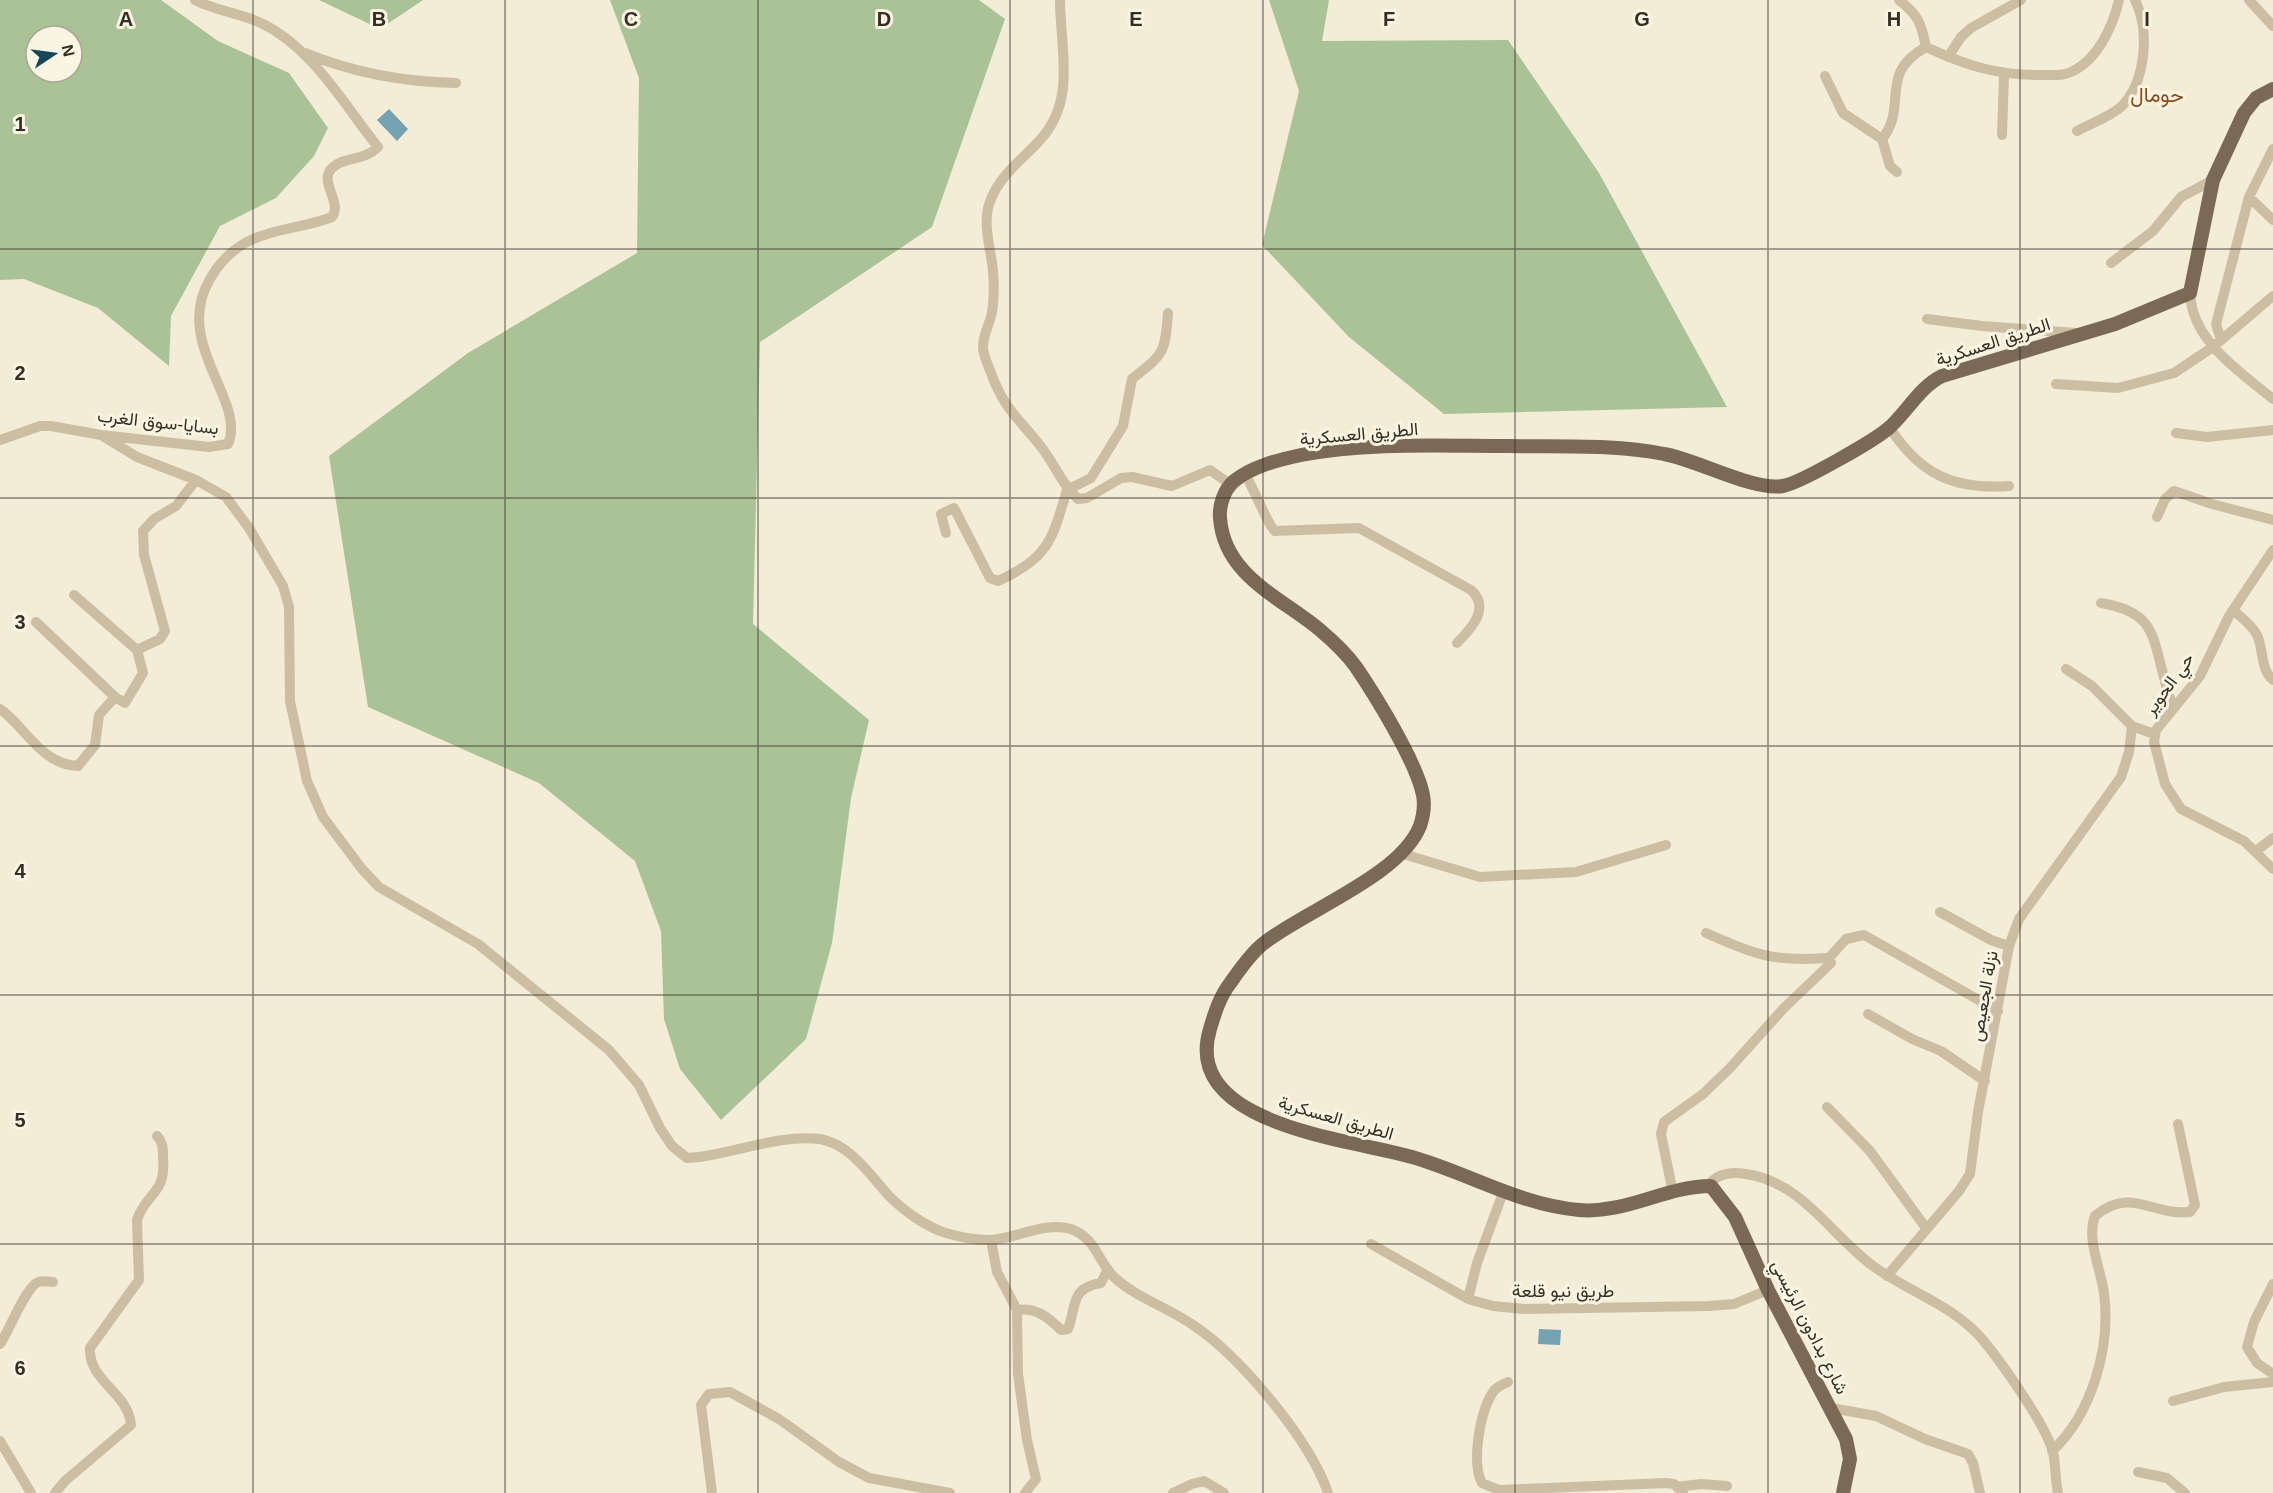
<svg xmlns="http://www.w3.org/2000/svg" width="2273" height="1493" font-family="Helvetica,Vazirmatn,sans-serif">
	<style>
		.green { fill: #aac396; fill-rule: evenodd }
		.water { fill: #73a2b2 }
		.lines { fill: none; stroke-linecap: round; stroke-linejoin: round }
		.minor { stroke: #ccbea2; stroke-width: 10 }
		.major { stroke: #796955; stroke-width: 14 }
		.grid { fill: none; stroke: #352e25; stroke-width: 1.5; stroke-opacity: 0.55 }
		.labels { text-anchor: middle; stroke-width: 6; stroke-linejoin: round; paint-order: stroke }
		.street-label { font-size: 18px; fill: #352e25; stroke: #faf5e3 }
		.quarter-label { font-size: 21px; fill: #8b4c18; stroke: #faf5e3 }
		.grid-label { font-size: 20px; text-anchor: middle; font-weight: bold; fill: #352e25; stroke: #faf5e3; stroke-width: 6; stroke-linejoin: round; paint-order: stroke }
	</style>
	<rect width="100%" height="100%" fill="#f3ecd6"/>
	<path class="green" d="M0 0H161L218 41 289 73 328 128 314 156 276 198 220 226 171 316 169 366 98 308 24 279 0 280ZM36 36H72V72H36Z
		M319 0H423L380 29Z
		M610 0H979L1005 19 932 227 760 342 753 624 869 720 851 798 832 943 806 1039 721 1120 680 1069 664 1019 661 931 635 861 539 783 368 707 329 456 468 353 637 253 639 78Z
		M1269 0H1329L1322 41 1508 40 1599 173 1727 407 1444 414 1349 337 1262 245 1299 91Z"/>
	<path class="water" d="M389 109 408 129 397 141 377 120Z
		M1539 1329 1561 1330 1560 1345 1538 1344Z"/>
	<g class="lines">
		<path class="minor" d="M1060 0C1060 48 1077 100 1040 140 1023 159 1001 174 991 199 981 222 991 247 993 271 994 283 994 300 992 312 990 324 983 334 983 347 983 355 988 365 991 373 1005 411 1019 418 1042 448 1055 465 1062 485 1078 499L1087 498 1121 478 1132 477 1172 486 1210 470 1230 484
			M1899 0C1918 15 1921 22 1926 47 1967 66 1999 76 2045 75 2055 75 2064 76 2073 71 2098 59 2113 26 2119 0
			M2249 0 2273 26
			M305 53C354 73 402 82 456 83
			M1948 57 1961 37 1971 28 2021 0
			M1825 76 1843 113 1882 139
			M2077 131C2092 123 2110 117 2122 106 2146 81 2150 30 2135 0
			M2002 135 2004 75
			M1897 172 1890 166 1882 139C1909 106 1877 74 1926 47
			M2249 197 2273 220
			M2111 263 2153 231 2181 197 2213 180
			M2190 293C2192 341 2239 371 2273 399
			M1927 319 1982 326 2076 333
			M2221 340 2216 324 2249 197 2273 149
			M2056 384 2118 388 2174 373 2213 347 2273 296
			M1890 428C1920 474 1953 490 2009 486
			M2176 433 2207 437 2273 430
			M101 435 137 457 196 480 226 497 249 528 283 586 289 607 290 701 307 781 323 817 362 869 379 887 478 944 609 1050 639 1085 660 1128 672 1146 687 1158 699 1157C737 1152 782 1134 820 1139 850 1144 870 1175 889 1196 903 1210 926 1227 946 1233 959 1237 976 1240 990 1240 1016 1239 1044 1221 1071 1229 1096 1238 1098 1262 1115 1278 1137 1298 1169 1308 1193 1325 1240 1356 1310 1440 1328 1493
			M0 440 40 426H51L101 435 209 447 228 444C247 401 172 343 210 279 218 265 231 251 245 243 273 228 304 228 332 217 343 202 318 182 332 168 344 156 363 162 378 147 344 105 312 47 261 23 240 13 216 11 195 0
			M1245 474C1252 485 1269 527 1275 531L1359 528 1471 590C1491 608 1471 629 1457 643
			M2157 517 2165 499 2174 491 2212 504 2273 520
			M946 533 941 514 954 508 990 578 998 581C1049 558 1052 540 1067 490L1091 478 1123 426 1132 379C1163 354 1165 355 1168 313
			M2273 550 2229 616 2200 676 2156 730 2154 742 2165 784 2181 809 2244 841 2273 869
			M74 595 137 650 160 639 165 631 144 555 143 531 154 519 176 506 196 480
			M2101 603C2155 612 2152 635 2165 681 2167 691 2169 700 2175 707
			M2234 611C2242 618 2252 625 2257 635 2264 650 2260 669 2273 680
			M36 622 115 697
			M2066 669 2092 686 2132 726 2154 734
			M0 709C24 725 41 765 78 766L95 745 99 715 115 697 125 703 143 673 137 650
			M2256 851 2273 838
			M1400 853 1480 877 1576 872 1666 845
			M1940 912 1991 940 2009 946
			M1828 959 1846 939 1864 935 1998 1011
			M1868 1014 1912 1039 1941 1051 1985 1081
			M1827 1107 1870 1151 1926 1228
			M1711 1186 1712 1181C1722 1172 1734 1172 1746 1174 1802 1182 1831 1235 1873 1266 1910 1293 1952 1304 1983 1340 2001 1362 2046 1425 2053 1452 2056 1465 2055 1480 2058 1493
			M1673 1193 1661 1134 1664 1122 1703 1094 1730 1068 1783 1009 1831 963 1825 958C1773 962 1753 954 1706 933
			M991 1240 997 1272 1017 1310 1018 1374 1027 1440 1036 1479 1025 1493
			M1371 1244 1468 1299 1493 1306 1524 1309 1709 1306 1734 1304 1768 1290
			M1887 1276 1959 1191 1970 1174 1978 1112 2009 946 2019 919 2121 777 2129 752 2132 726
			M2273 1284 2254 1322 2247 1347 2257 1363 2273 1374
			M1468 1299 1477 1263 1504 1190
			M1017 1310C1036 1307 1048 1317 1061 1330L1068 1329C1077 1305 1070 1288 1101 1283L1108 1269
			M0 1344C9 1331 26 1287 38 1282 43 1280 48 1282 53 1282
			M1508 1382C1502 1385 1496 1387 1493 1392 1480 1412 1471 1462 1482 1483L1499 1490 1666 1483 1674 1484 1683 1493
			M2173 1401 2224 1387 2273 1382
			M1831 1408 1876 1416 1925 1439 1968 1454 1973 1463 1980 1493
			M0 1441 31 1493
			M2052 1451C2092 1414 2111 1347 2104 1293 2101 1270 2086 1238 2095 1216 2132 1186 2151 1216 2190 1212L2195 1205 2178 1124
			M2138 1472 2167 1478 2185 1493
			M1677 1487 1701 1484 1727 1486
			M55 1493 65 1481 131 1425C129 1393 88 1381 90 1348L139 1280 137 1220C147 1191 166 1195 163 1158 163 1149 163 1142 157 1136
			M712 1493 701 1405 709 1394 730 1392 779 1419 839 1462 869 1478 950 1493
			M1173 1493 1192 1484 1204 1481 1224 1493"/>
		<path class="major" d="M1843 1493 1850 1459 1846 1439 1768 1290 1735 1217 1711 1186C1666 1186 1626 1214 1579 1210 1520 1205 1468 1173 1412 1157 1350 1139 1181 1125 1210 1029 1215 1012 1220 996 1231 982 1240 969 1252 952 1264 943 1306 910 1400 876 1420 826 1423 817 1425 805 1423 795 1417 763 1375 695 1356 667 1346 653 1333 641 1320 630 1282 598 1224 576 1220 518 1219 505 1224 490 1234 481 1253 466 1278 460 1301 455 1367 442 1442 446 1508 446 1559 447 1614 444 1664 454 1698 460 1753 491 1783 486 1800 483 1878 439 1891 426 1909 409 1920 387 1942 376L2115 324 2190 293 2213 180 2244 113 2256 98 2273 89"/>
	</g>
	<path class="grid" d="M253 0V1493M505 0V1493M758 0V1493M1010 0V1493M1263 0V1493M1515 0V1493M1768 0V1493M2020 0V1493M0 249H2273M0 498H2273M0 746H2273M0 995H2273M0 1244H2273"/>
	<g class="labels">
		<g class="street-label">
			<text transform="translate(1993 342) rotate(-18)" y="6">الطريق العسكرية</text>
			<text transform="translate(158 422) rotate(6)" y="6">بسايا-سوق الغرب</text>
			<text transform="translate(1359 434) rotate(-5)" y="6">الطريق العسكرية</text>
			<text transform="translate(2169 684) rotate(-54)" y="6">حي الحوير</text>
			<text transform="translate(1984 996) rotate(-80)" y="6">نزلة الجعيص</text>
			<text transform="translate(1336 1118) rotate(16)" y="6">الطريق العسكرية</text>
			<text x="1563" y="1297">طريق نيو قلعة</text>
			<text transform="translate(1810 1327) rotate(63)" y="6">شارع بدادون الرئيسي</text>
		</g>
		<g class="quarter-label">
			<text x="2157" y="102">حومال</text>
		</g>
	</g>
	<g class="grid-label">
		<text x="126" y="26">A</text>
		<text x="379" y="26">B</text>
		<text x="631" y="26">C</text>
		<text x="884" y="26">D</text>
		<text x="1136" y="26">E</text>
		<text x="1389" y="26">F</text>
		<text x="1642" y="26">G</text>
		<text x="1894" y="26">H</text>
		<text x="2147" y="26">I</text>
		<text x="20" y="131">1</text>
		<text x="20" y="380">2</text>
		<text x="20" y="629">3</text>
		<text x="20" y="878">4</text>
		<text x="20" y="1127">5</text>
		<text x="20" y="1375">6</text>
	</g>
	<g transform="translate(54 54) rotate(77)"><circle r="28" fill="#faf5e3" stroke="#aba597" stroke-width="1.5"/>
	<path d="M0-4.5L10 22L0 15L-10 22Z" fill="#17475a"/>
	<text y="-9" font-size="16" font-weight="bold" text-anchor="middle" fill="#352e25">N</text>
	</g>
</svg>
